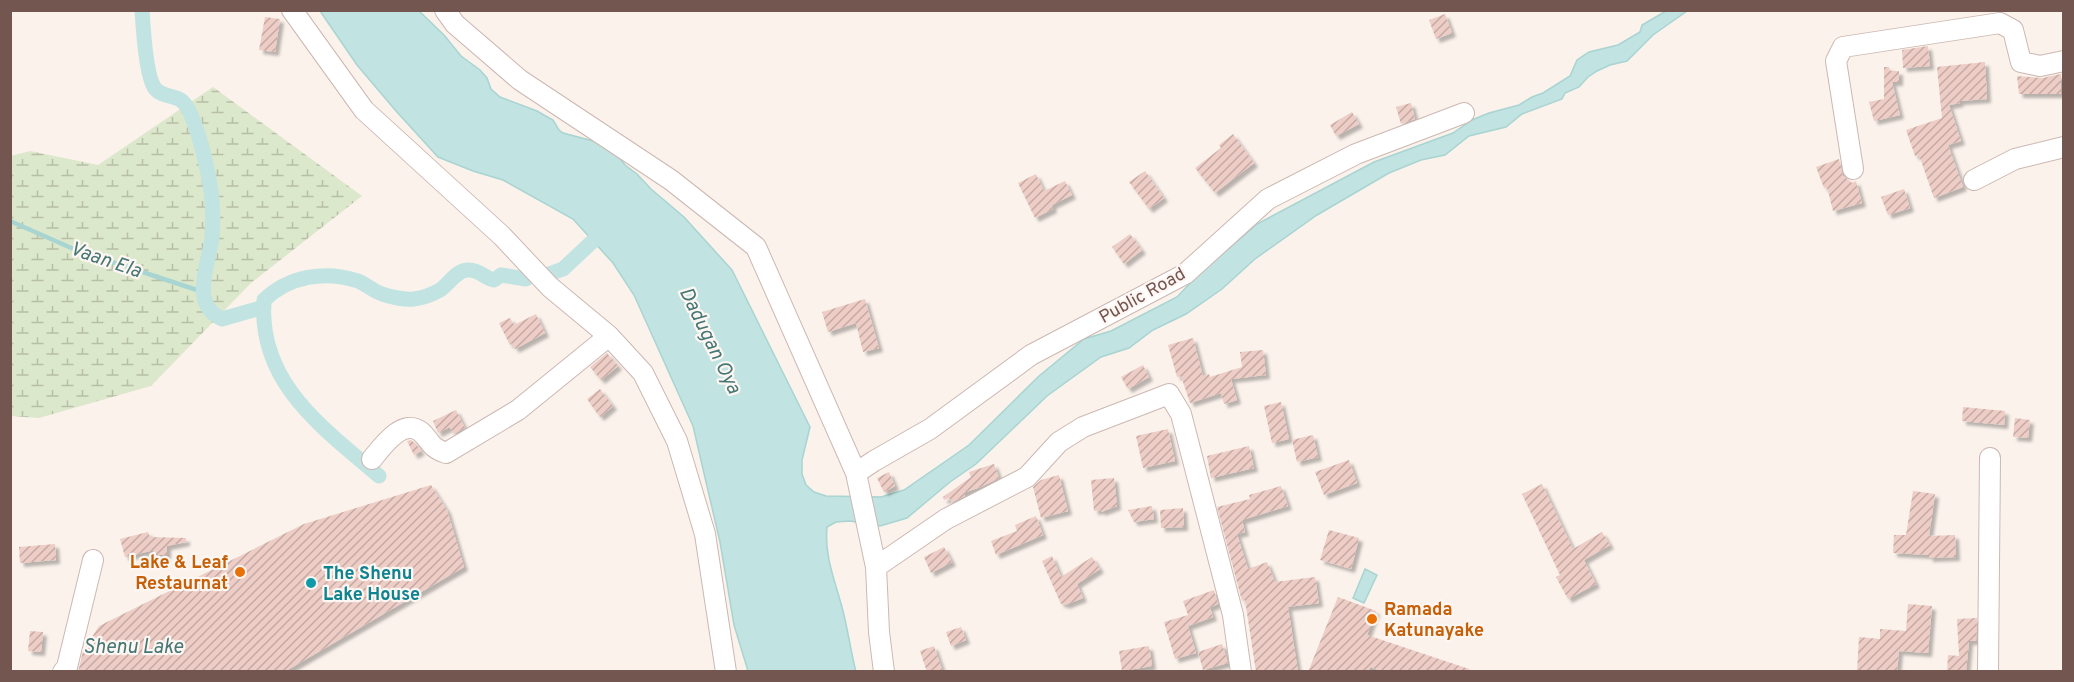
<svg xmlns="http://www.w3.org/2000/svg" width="2074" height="682" font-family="Overpass,sans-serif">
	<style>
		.wetland { fill: url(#wetland-marsh) }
		.water { fill: #c1e3e1; stroke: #a8d4d2; stroke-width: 1.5 }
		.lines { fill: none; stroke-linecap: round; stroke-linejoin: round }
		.stream { stroke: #a8d4d2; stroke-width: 4.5 }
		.canal { stroke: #c1e3e1; stroke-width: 15 }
		.building { fill: url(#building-hatch); filter: url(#shadow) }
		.minor-casing { stroke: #ccb8b2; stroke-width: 22 }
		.minor { stroke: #fff; stroke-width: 20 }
		.food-dot { fill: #e8710a; stroke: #fdf6f2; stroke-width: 2 }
		.culture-dot { fill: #0f9aa8; stroke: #fdf6f2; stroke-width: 2 }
		.labels { text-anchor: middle; stroke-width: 4.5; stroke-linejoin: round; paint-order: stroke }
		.street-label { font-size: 18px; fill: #745650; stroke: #fdf6f2 }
		.food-label { font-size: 18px; font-weight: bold; fill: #c56008; stroke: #fdf6f2; text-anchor: end }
		.culture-label { font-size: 18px; font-weight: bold; fill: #0d838f; stroke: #fdf6f2; text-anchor: start }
		.water-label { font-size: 20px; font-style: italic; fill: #457775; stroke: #fdf6f2 }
	</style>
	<defs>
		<pattern id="wetland-marsh" width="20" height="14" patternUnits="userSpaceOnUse" patternTransform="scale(1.5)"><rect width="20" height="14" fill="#dce8cb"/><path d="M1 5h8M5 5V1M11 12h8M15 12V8" fill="none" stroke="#b7bfa7"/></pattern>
		<pattern id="building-hatch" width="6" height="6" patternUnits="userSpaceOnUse" patternTransform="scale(1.5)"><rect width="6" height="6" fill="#edcdc6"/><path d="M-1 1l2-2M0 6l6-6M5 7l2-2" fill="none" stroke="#c5a9a3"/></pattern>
		<filter id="shadow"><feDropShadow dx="4" dy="4" stdDeviation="1.5" flood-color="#0004"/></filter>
	</defs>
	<rect width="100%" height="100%" fill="#fbf2eb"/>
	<path class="wetland" d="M213 87 362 196 251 283 151 386 39 418 11 416V156L30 151 98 165Z"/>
	<path class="water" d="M320 11H419L444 35 461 56 480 70 487 78 491 89 500 97 537 111 553 120 559 130 563 133 597 142 617 155 625 165 637 174 651 189 684 217 732 270 810 427 802 460V474L806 485 814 492 826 496 881 497 904 490 969 445 1039 376 1084 339 1111 331 1177 297 1198 275 1257 224 1374 162 1453 133 1472 120 1489 113 1519 105 1532 97 1543 93 1570 76 1577 60 1589 52 1618 45 1640 32 1642 25 1666 11H1687L1653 35 1627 61 1610 65 1597 71 1588 77 1579 87 1565 93 1562 99 1522 114 1506 127 1469 136 1445 155 1421 160 1389 173 1317 215 1255 259 1222 289 1186 314 1153 330 1129 348 1101 357 1047 396 976 464 950 482 907 518 880 526 850 521 836 522 827 527C824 557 836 583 843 611 848 631 851 652 856 672L748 671 734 625 720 542 693 426 634 295 613 263 573 219 503 180 473 171 438 157 396 111 357 65Z
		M1365 569 1377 575 1364 603 1353 598Z"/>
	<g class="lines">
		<path class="stream" d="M10 221 76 250 203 292"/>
		<path class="canal" d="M142 10C143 27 146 74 154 87 160 97 174 95 182 101 196 113 208 171 211 191 213 206 213 222 212 237 209 264 189 304 222 319L264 307
			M546 275 563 269 594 240 611 228
			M379 476C323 428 258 383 264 300 289 276 325 270 358 281 366 284 373 291 382 294 390 297 405 300 414 299 422 298 433 294 440 290 449 284 457 269 469 270 479 270 485 278 494 280L501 275 526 279"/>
	</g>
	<path class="building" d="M1445 14 1452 33 1436 39 1429 20Z
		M265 17 280 19 275 52 259 50Z
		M1928 46 1930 66 1903 68 1902 50Z
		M1985 62 1987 99 1959 101 1960 103 1949 105 1961 141 1948 145 1963 187 1934 198 1919 155 1915 156 1906 130 1942 118 1937 67Z
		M1884 67H1889L1890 71H1899V82H1892L1900 115 1874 121 1869 102 1884 99Z
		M2061 74V94H2019L2017 76 2042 78Z
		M1411 103 1415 119 1401 124 1396 107Z
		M1352 112 1359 124 1336 136 1330 125Z
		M1233 134 1254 163 1215 193 1195 168 1221 148 1219 145Z
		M1839 159 1843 176 1852 183 1856 181 1862 203 1833 211 1827 187 1824 188 1816 167Z
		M1145 171 1164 198 1149 209 1129 182Z
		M1036 174 1044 191 1065 181 1072 195 1052 205 1053 209 1035 218 1018 183Z
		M1904 189 1910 208 1888 215 1881 197Z
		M1130 234 1142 250 1124 264 1112 247Z
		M865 299 879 348 863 352 856 323 828 332 822 312Z
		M536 314 545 333 515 349 512 343 510 345 499 323 510 318 514 325Z
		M1193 338 1203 376 1209 374 1210 377 1242 367 1240 352 1263 350 1266 375 1231 379 1237 400 1224 404 1221 393 1190 403 1181 376 1177 377 1168 345Z
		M607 353 618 366 601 380 590 367Z
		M1143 365 1149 377 1128 389 1121 377Z
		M600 389 613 406 600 417 587 399Z
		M1281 402 1289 439 1272 443 1264 406Z
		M1963 407 2005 411 2004 425 1962 421Z
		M456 410 465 428 453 434 450 427 438 433 433 421Z
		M2015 418 2030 420 2028 438 2013 437Z
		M1168 429 1175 461 1143 468 1136 436Z
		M1313 435 1318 457 1297 462 1292 440Z
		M411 440 416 444 421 451 414 455 407 441Z
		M1249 446 1254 468 1211 478 1207 456Z
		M1349 460 1357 483 1324 495 1315 472Z
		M994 464 999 478 981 487 963 493 965 496 952 502 949 498 944 500 943 497 971 477 969 472Z
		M889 472 895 486 884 492 877 478Z
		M1059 475 1068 511 1041 518 1033 487 1041 480Z
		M1114 478 1117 506 1101 512V510L1094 511 1091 480Z
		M1542 484 1573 549 1602 532 1610 545 1584 560 1596 584 1568 599 1556 577 1560 575 1522 494Z
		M431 485 447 510 464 567 284 672H78L83 651 99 626 304 524Z
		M1281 486 1288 506 1242 520 1245 532 1237 534 1248 569 1267 562 1275 582 1315 577 1319 603 1288 607 1298 672H1256L1245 600 1242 601 1217 507 1250 499 1249 495Z
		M1913 491 1935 494 1929 536 1955 535 1956 557 1929 558V555L1893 553 1894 535H1906Z
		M1152 506 1154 519 1134 522 1128 510Z
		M1183 508 1184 527 1161 528 1160 510Z
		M1036 516 1043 535 996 555 991 541 1017 531 1015 525Z
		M1329 530 1359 538 1351 569 1320 560Z
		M148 532 150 537 186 538V542L167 546V555H154V550L125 557 120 539Z
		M55 544 56 560 20 563 19 547Z
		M944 547 952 562 931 573 924 557Z
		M1052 556 1061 577 1092 557 1100 569 1077 584 1083 598 1065 605 1064 603 1061 604 1042 561Z
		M1214 590 1218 604 1204 610 1210 608 1213 617 1188 626 1196 653 1175 659 1164 622 1188 615 1183 601Z
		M1338 597 1376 611 1367 635 1469 669 1468 672H1384L1370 667 1369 672H1308Z
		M1908 604 1932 606 1928 653 1899 651 1897 672H1857L1859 637 1880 639V629L1906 631Z
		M1977 618 1976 641H1969L1966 672H1947L1948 655 1959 656 1957 619Z
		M961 627 966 640 951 646 946 632Z
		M30 631 43 632 41 652 28 651Z
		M1222 644 1228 663 1203 670 1198 652Z
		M934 646 943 672H927L920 651Z
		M1149 646 1152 666 1122 671 1119 651Z"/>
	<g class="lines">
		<defs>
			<path id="minor" d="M292 10 364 110 502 236 550 287 609 336 643 373 677 441 705 534 726 672
				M445 10 455 24 520 80 671 180 756 247 856 473 876 567 879 632 884 672
				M1853 169 1836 61 1843 47 2000 23 2013 30 2021 62 2040 66 2064 61
				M1974 180 2015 159 2064 147
				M372 459C382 447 403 417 421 432 432 442 429 447 446 453L518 410 609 336
				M856 473 874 461 930 429 1031 355 1185 274 1268 199 1356 154 1464 113
				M876 567 946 519 1027 477 1059 442 1083 427 1169 394 1181 414 1233 615 1241 672
				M63 672 67 667 93 560
				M1988 672 1990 458"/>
		</defs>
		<use href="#minor" class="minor-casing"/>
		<use href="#minor" class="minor"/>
	</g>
	<g class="food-dot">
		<circle cx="240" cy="572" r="6"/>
		<circle cx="1372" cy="619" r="6"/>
	</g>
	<circle class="culture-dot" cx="311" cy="583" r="6"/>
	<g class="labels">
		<g class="street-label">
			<text transform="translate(1142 295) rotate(-29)" y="6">Public Road</text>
		</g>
		<g class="food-label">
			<text x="228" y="568">Lake &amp; Leaf<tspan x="228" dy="21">Restaurnat</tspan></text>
			<text x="1384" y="615" text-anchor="start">Ramada<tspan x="1384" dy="21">Katunayake</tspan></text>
		</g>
		<g class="culture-label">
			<text x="323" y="579">The Shenu<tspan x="323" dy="21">Lake House</tspan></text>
		</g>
		<g class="water-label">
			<text transform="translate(106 259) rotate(19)" y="7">Vaan Ela</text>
			<text transform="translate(711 340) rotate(64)" y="7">Dadugan Oya</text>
			<text x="133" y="653">Shenu Lake</text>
		</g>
	</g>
	<rect width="2074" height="682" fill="none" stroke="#745650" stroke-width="24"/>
</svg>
